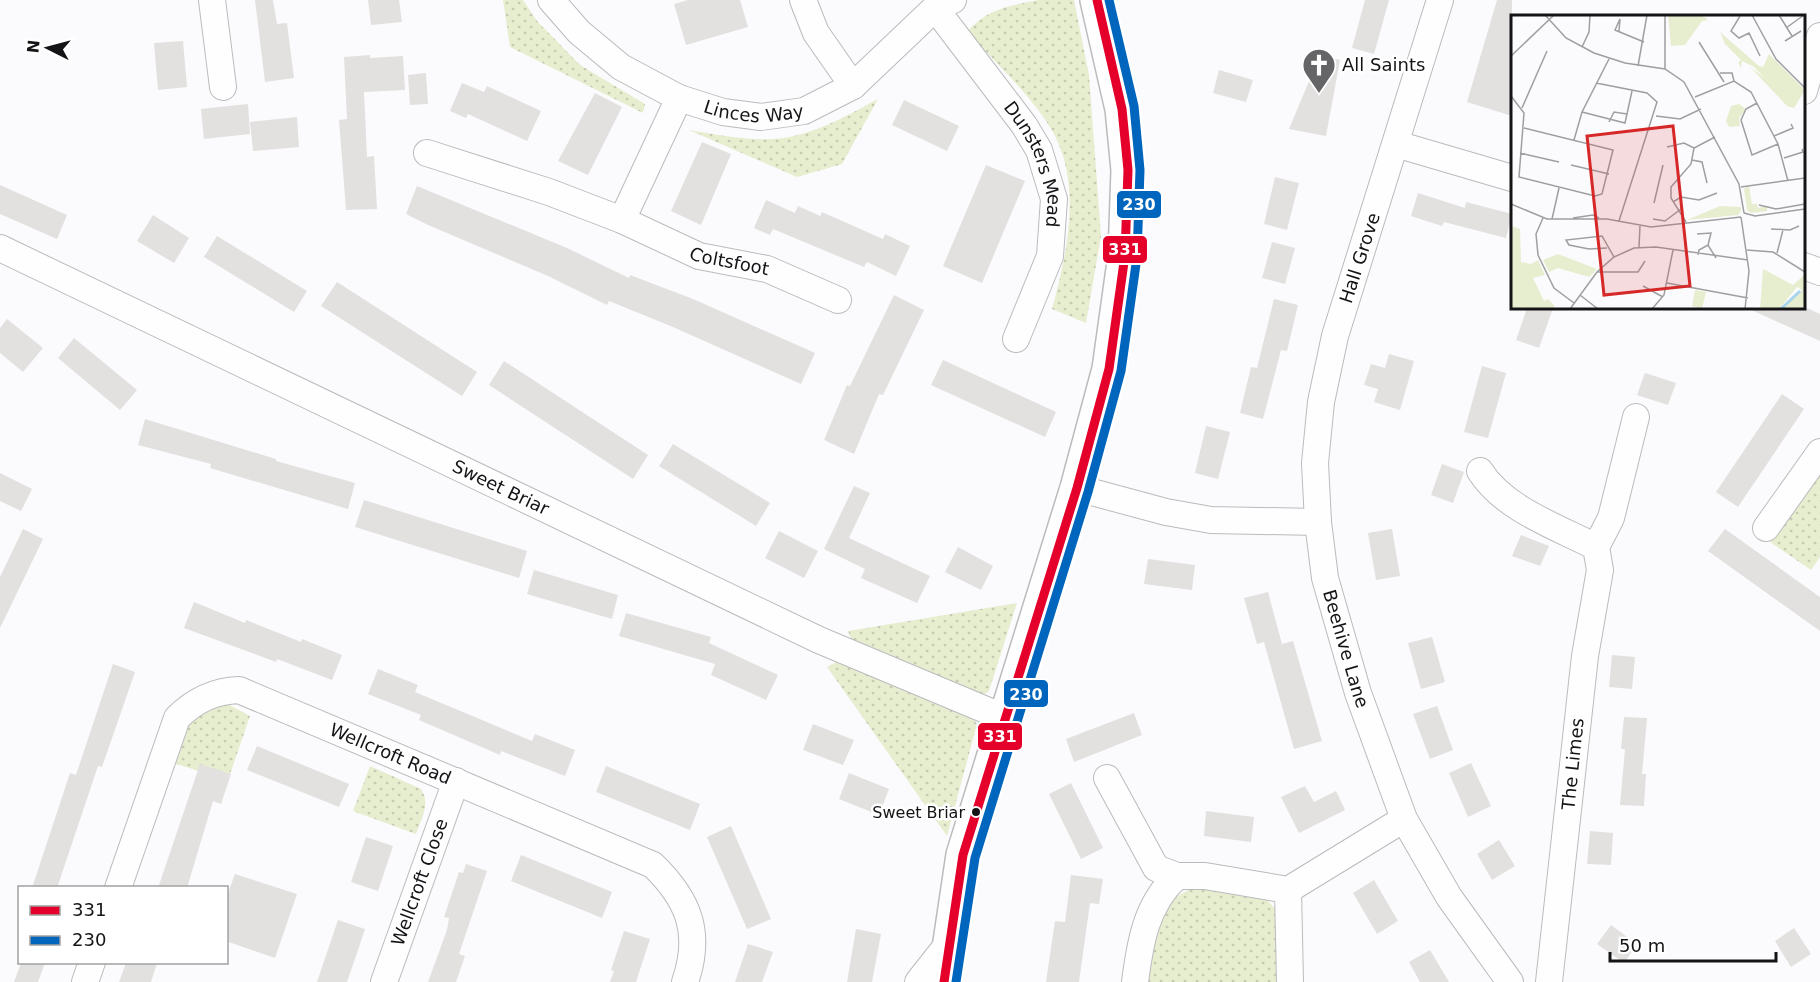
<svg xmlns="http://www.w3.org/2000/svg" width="1820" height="982" font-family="'DejaVu Sans',sans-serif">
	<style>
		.green { fill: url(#green-dots) }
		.building { fill: #e2e1e0 }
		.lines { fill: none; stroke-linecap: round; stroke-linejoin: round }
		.street-casing { stroke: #bbbbbe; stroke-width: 28 }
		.secondary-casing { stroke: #bbbbbe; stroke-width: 36 }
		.street { stroke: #fefeff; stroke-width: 26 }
		.secondary { stroke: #fefeff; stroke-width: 33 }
		.bus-1-casing { stroke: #fff; stroke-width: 14 }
		.bus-2-casing { stroke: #fff; stroke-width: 14 }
		.bus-1 { stroke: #e4002b; stroke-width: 9 }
		.bus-2 { stroke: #0065bd; stroke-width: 9 }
		.bus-dot { fill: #141417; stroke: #fff; stroke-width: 2 }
		.labels { text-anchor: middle; stroke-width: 5; stroke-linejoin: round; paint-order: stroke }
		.bus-label { font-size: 16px; fill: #141417; stroke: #fff; text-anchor: end }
		.poi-label { font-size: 18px; fill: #141417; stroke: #fff; text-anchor: start }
		.street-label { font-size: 18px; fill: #141417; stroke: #fff }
		.inset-river { fill: none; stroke: #a8d4ec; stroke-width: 3 }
		.inset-road { fill: none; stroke: #9f9fa1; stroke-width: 1.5 }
		.view { fill: #d62828; fill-opacity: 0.15; stroke: #d62828; stroke-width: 3 }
		.inset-edge { fill: none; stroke: #141417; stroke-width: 3 }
		.line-badge { stroke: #fff; stroke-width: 2 }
		.badge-label { font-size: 16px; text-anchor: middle; font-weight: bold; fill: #fff }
	</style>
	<defs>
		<pattern id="green-dots" width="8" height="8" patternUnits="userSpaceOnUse" patternTransform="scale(1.5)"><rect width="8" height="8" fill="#e6eecf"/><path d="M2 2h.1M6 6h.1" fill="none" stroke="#c4cbb1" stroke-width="1.8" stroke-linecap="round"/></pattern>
	</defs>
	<rect width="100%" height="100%" fill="#fbfbfd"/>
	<path class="green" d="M503 0H523L537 21 580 65 645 104 643 113 510 47Z
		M1038 0H1074L1089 75 1101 236 1086 323 1052 309C1067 254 1082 187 1054 134 1035 99 994 61 967 32 987 8 1010 6 1038 0Z
		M878 99 842 164 797 177 689 130C719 135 752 142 783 138 817 133 848 115 878 99Z
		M1820 472V557L1811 570 1770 542Z
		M1017 603 989 691 982 696 859 645 851 639 848 631Z
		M838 661 969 713 977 724 947 836 827 667Z
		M222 701 250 716 228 780 173 763 185 723Z
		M370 766 421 789C431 804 421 819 416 834L353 811Z
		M1213 888 1267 900 1282 916 1281 982H1142L1146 947 1169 901 1190 889Z"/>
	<path class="building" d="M255 0H273L277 24 287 23 294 78 265 82Z
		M368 0H399L402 22 371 25Z
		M688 0H740L748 27 686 45 674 4Z
		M1365 0H1389L1374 54 1352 48Z
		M1497 0H1512V116L1467 102Z
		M183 41 187 87 158 90 154 43Z
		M370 55V58L403 56 405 90 364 92 367 157 374 156 377 209 346 210 339 120 347 119 344 57Z
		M1320 55 1340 60 1326 136 1289 129Z
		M1219 70 1253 80 1246 102 1213 93Z
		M426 73 428 104 410 105 408 75Z
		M462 83 484 92 487 86 541 111 527 141 468 114 466 118 450 111Z
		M595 93 622 107 588 175 558 161Z
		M904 100 959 126 947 151 892 125Z
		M248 104 250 134 204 139 201 109Z
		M297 117 299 147 253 151 250 122Z
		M702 142 731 154 701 225 671 211Z
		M986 165 1025 181 982 283 943 266Z
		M1275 177 1299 183 1287 230 1264 224Z
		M0 185 67 215 57 239 0 214Z
		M417 186 567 248 629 278 630 275 693 299 815 353 801 384 673 327 609 301 607 305 548 276 428 225 406 214Z
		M1418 193 1465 208 1466 202 1512 214 1506 238 1444 222 1442 226 1411 216Z
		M766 200 795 213 798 206 820 216 822 212 883 239 885 234 910 246 896 276 867 262 864 267 773 229 770 235 754 228Z
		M153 215 189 238 174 263 137 241Z
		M217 236 307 291 294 312 204 257Z
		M1272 242 1295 248 1285 284 1262 278Z
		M337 282 477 372 462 396 321 306Z
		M894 295 924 310 883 395 879 394 854 454 824 440 847 385 850 386Z
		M1274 299 1298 305 1287 351 1281 350 1263 419 1240 413 1251 367 1257 368Z
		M1527 308H1553L1539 348 1516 340Z
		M1747 308H1807L1820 314V341Z
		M7 319 43 348 23 372 0 353V328Z
		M74 338 137 390 120 410 58 358Z
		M1389 354 1414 361 1400 410 1374 402 1378 389 1364 385 1371 364 1385 368Z
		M943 360 1056 412 1045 437 931 385Z
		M504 361 648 455 633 479 489 385Z
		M1482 366 1506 373 1488 438 1464 432Z
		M1645 373 1676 383 1668 405 1637 395Z
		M1782 394 1804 409 1738 507 1716 492Z
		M145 419 276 459V461L355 483 348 509 210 468 211 464 138 445Z
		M1206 426 1230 432 1218 479 1195 473Z
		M673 444 770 503 756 526 659 466Z
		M1442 464 1464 472 1453 503 1431 495Z
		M0 473 32 489 21 511 0 501Z
		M854 486 870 493 849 538 930 576 917 603 861 578 865 569 824 549Z
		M364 500 527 551 519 578 355 527Z
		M23 529 43 539 0 628V577Z
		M1392 529 1400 576 1376 580 1368 533Z
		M1725 529 1820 597V631L1708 551Z
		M779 531 818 551 804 578 765 558Z
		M1521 535 1549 546 1540 566 1512 556Z
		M958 547 993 566 981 590 945 572Z
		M1148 559 1195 565 1192 590 1144 584Z
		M534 570 618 595 612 619 527 594Z
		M1268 592 1282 644 1293 641 1322 741 1294 749 1264 642 1257 644 1244 598Z
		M194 602 245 623 246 620 301 642 302 639 342 655 332 680 277 659 276 662 184 628Z
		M626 613 711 637 709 643 778 675 766 700 711 675 715 664 619 636Z
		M1432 637 1445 682 1421 689 1408 643Z
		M1612 655 1635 657 1632 689 1609 687Z
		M113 664 135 672 102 767 98 766 57 888H32L70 773 76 775Z
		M378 669 418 685 415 692 532 741 535 734 575 750 565 776 501 751 500 755 419 720 421 715 368 694Z
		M1437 706 1453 750 1430 759 1413 714Z
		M1134 713 1142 735 1074 762 1066 739Z
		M1624 717 1647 718 1642 774H1646L1644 806 1620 805 1625 749H1621Z
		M813 724 854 740 843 765 803 750Z
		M257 746 349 784 339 807 247 770Z
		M1471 763 1491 806 1468 817 1449 773Z
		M200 764 231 774 221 804 213 801 187 888H158Z
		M606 766 700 804 690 830 596 792Z
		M849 773 889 789 879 815 839 799Z
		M1071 783 1103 848 1081 859 1049 794Z
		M1305 786 1314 802 1336 791 1345 810 1299 833 1281 797Z
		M1206 811 1254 817 1251 842 1204 836Z
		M731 826 771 919 747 929 707 837Z
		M1590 831 1613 833 1611 865 1587 864Z
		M366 837 393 846 378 891 351 882Z
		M1499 840 1515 866 1492 880 1477 854Z
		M521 855 612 892 602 918 511 881Z
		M466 864 487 871 459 954 465 956 456 982H428L447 930 449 918 444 917 459 872 463 873Z
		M235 874 297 894 275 958 226 941V898Z
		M1071 875 1103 879 1099 904 1090 903 1079 982H1046L1055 921 1065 922Z
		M1374 880 1398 921 1377 934 1353 893Z
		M338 920 365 929 357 953 347 982H317Z
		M1611 925 1637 944 1624 963 1597 944Z
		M1794 928 1811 954 1791 967 1775 941Z
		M856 929 881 934 872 982H847Z
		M624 931 650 939 636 982H610L614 971 611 970Z
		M748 944 773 952 762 982H735Z
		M1430 950 1449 982H1420L1409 962Z
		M21 963H45L38 982H14Z
		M126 963H157L151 982H119Z"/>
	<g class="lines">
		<defs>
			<g id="street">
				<path d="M212 0 223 87"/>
				<path id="s1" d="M551 0 579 32 621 67 679 98 723 112 761 117 804 111 853 86 935 8 953 0"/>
				<path d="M803 0 816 33 853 86"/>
				<path id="s2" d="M1440 0 1335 336 1321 402 1315 463 1318 522 1325 578 1358 693 1404 819 1449 897 1510 982"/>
				<path id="s3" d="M935 8 1024 125 1039 150 1054 199 1050 256 1016 339"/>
				<path d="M1804 91 1820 36"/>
				<path d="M1396 144 1512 178"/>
				<path id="s4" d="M427 153 549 192 622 220 699 256 767 269 838 300"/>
				<path d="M622 220 679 98"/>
				<path id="s5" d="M0 248 819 640 1005 718"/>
				<path d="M1804 266 1820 272"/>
				<path d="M1480 471C1504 509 1557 527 1596 547L1600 570 1585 656 1549 982"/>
				<path d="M1077 488 1166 512 1211 520 1318 522"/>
				<path d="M1766 528 1820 452"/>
				<path d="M1596 547 1611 518 1636 417"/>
				<path d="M1107 778 1156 868 1177 876"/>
				<path id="s6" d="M118 888 177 718C195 700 214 691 239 690L653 865C689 900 702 933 685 982"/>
				<path d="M1288 890 1290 982"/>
				<path d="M85 982 92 962"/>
				<path id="s7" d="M384 982 456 781"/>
				<path d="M918 982 948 944"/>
				<path d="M1135 982C1140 943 1146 904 1177 876H1205L1288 890 1404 819"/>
			</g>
			<path id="secondary" d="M944 982 963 855 1077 488 1109 369 1125 255 1128 170 1122 109 1097 0"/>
		</defs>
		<use href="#street" class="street-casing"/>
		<use href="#secondary" class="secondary-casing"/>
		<use href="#street" class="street"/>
		<use href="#secondary" class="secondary"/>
		<defs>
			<path id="bus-1" d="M944 982 963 855 1077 488 1109 369 1125 255 1128 170 1122 109 1097 0"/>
			<path id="bus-2" d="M956 982 975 858 1088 492 1121 371 1137 257 1140 170 1134 106 1109 0"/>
		</defs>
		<use href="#bus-1" class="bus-1-casing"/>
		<use href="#bus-2" class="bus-2-casing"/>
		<use href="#bus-1" class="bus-1"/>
		<use href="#bus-2" class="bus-2"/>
	</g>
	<defs>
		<symbol id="church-pin" viewBox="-11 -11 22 30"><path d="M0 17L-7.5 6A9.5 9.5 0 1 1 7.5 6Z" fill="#656568" stroke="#fff"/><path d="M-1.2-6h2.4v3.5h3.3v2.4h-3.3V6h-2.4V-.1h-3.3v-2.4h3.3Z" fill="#fff"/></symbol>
	</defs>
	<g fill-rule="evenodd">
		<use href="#church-pin" x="1300" y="46" width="38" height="52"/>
	</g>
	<circle class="bus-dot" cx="976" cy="812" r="5"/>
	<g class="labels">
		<g class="bus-label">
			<text x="965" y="818">Sweet Briar</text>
		</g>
		<g class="poi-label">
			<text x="1342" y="71">All Saints</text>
		</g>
		<g class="street-label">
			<text dy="6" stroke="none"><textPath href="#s1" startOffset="240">Linces Way</textPath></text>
			<text dy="6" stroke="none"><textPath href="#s3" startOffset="188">Dunsters Mead</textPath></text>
			<text transform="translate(1360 258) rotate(-72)" y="6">Hall Grove</text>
			<text dy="6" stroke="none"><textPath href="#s4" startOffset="322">Coltsfoot</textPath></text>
			<text dy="6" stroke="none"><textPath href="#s5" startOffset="555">Sweet Briar</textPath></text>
			<text dy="6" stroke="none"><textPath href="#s2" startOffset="670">Beehive Lane</textPath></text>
			<text dy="6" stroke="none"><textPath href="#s6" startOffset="414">Wellcroft Road</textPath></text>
			<text transform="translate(1573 764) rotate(-84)" y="6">The Limes</text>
			<text dy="6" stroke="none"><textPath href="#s7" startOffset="106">Wellcroft Close</textPath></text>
		</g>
	</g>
	<g transform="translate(1511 15)">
		<rect width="294" height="294" fill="#fbfbfd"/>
		<path d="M209 17 248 51 252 52 258 39 294 75 283 93 243 52 231 46 230 53 227 47 230 45 214 29ZM228 89 235 94 228 103 229 111 218 112 215 106 220 91ZM238 171 241 189H246L247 193 256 191V196L240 198 236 195 233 174ZM209 191 230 192V196L227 200 176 205ZM0 211 9 214 10 247 20 249 27 245 34 260 22 263 33 286 37 284 44 291 41 294H0ZM47 239 86 254 78 262 47 253 38 257 32 245ZM252 254 282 270 294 259V294H272L291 275 286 272 269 293 249 294ZM184 275 195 277 191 294 181 291Z" fill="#e6eecf"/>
		<path d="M157 0H191L197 5 191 6 174 30 160 31ZM239 52 265 71 283 93 276 91Z" fill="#e6eecf"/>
		<path class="inset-river" d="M270 294 289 276"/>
		<path class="inset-road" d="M34 0 55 23 83 38 114 48 154 54 173 67 228 169 233 198M154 0V54M241 0 265 44 294 73M268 0 281 21M229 1 220 16 228 23 238 18 249 41M275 13 293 0M108 16 109 4 104 15 133 27M274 26 290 16M188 27 213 67M71 32 78 17 79 0M0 41 43 0M127 51 136 0M209 58H221L223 66M85 68 136 78 146 87 108 206M0 81 13 98 8 162 84 181 91 179 102 135 13 113M184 82 223 66 240 77 267 129 277 166M246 88 235 94 230 105 241 140 267 129M11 93 36 36M71 97 114 108 121 76M145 101 169 104 190 94M98 107 103 97 116 99M263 121 282 113 280 109M63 125 71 97 98 44M156 132 173 128 183 133M9 138 48 147M273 143 292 137 291 134M181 145 191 147 196 168M60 150 98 159M230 172 294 163M162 187 170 182 188 185 206 178M143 188 152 150M0 189 36 204H96L140 212 230 202M248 190 265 194 294 189M233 198 244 201 294 194M230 202 238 256 234 294M32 203 25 219 27 240 43 273 63 288M62 203 82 200 88 203M41 204 48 173M142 204 154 206 170 194M175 207 160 183V172L180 149 183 133 204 122M260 214 279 215 288 211M186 219 200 218 197 230M128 232 129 211M96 233 78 234 58 230 55 225 91 221 103 242M236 235 262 237 294 257M266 238 272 215M187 240 188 235 197 230 205 243M86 257H127L134 246M156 268 237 283M132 271 152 282M69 280 87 294M59 294 86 257 103 242 123 233 145 232 237 245M141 294 153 280 162 235"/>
		<path class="view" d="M162 111 179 271 93 280 76 121Z"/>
		<rect width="294" height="294" class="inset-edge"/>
	</g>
	<g class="line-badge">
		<rect x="1116" y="190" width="46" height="29" rx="6" fill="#0065bd"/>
		<rect x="1102" y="235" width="46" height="29" rx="6" fill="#e4002b"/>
		<rect x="1003" y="679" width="46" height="29" rx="6" fill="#0065bd"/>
		<rect x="977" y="722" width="46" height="29" rx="6" fill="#e4002b"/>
	</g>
	<g class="badge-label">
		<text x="1139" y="210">230</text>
		<text x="1125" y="255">331</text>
		<text x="1026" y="700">230</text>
		<text x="1000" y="742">331</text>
	</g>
	<rect x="18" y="886" width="210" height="78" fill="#ffffff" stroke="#a1a1a2" stroke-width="1.5"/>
	<rect x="30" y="906" width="30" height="9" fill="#e4002b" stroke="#a1a1a2" stroke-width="1.5"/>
	<text x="72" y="916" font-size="18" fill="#141417">331</text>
	<rect x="30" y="936" width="30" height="9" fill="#0065bd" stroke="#a1a1a2" stroke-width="1.5"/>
	<text x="72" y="946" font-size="18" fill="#141417">230</text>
	<g transform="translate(48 48) rotate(276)" stroke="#ffffff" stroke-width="4.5" paint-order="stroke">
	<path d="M0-4.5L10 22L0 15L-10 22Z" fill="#141417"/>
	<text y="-9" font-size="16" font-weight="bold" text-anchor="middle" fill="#141417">N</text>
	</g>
	<path d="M1610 952v9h166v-9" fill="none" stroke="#141417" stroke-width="3"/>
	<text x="1619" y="952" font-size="18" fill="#141417" stroke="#ffffff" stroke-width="4.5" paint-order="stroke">50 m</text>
</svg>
